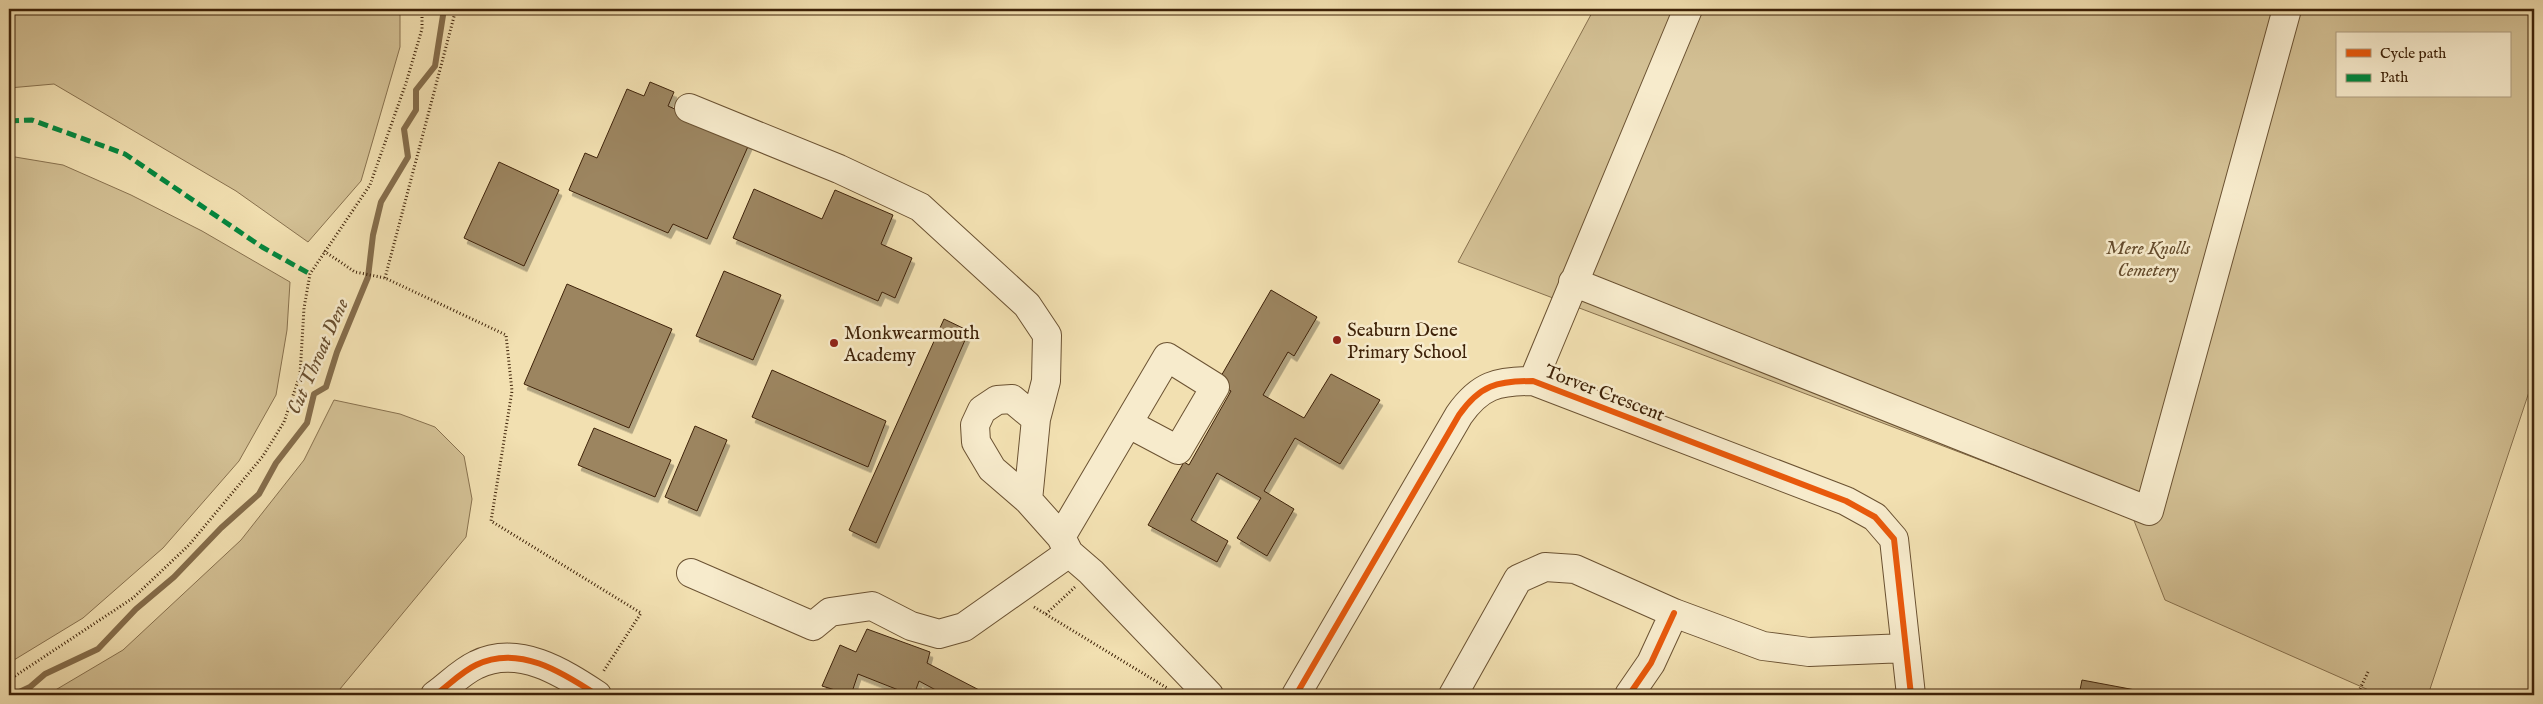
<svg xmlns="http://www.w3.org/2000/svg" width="2543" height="704" font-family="'IM FELL English',serif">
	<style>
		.green { fill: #d3c094; stroke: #88714e; fill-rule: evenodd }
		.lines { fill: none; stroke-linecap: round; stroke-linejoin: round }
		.stream { stroke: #856d4b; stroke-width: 6 }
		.building { fill: #9c8560; stroke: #3e2208; filter: url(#shadow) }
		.minor-casing { stroke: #6b5232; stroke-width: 30 }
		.path { stroke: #3e2208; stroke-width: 3; stroke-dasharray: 1 2.5; stroke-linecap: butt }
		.minor { stroke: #f7ebcc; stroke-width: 28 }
		.quiet { stroke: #00873e; stroke-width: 5; stroke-dasharray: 10 5; stroke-linecap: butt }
		.cycleway-casing { stroke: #f7ebcc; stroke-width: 9 }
		.cycleway { stroke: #e8590c; stroke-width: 6 }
		.poi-dot { fill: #8f2418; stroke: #f7ebcc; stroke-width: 2 }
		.labels { text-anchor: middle; stroke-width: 5; stroke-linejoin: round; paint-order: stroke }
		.park-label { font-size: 19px; font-style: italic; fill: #634a2b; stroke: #f7ebcc }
		.poi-label { font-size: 19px; fill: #3e2208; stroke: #f7ebcc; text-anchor: start }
		.street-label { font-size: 19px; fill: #3e2208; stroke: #f7ebcc }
		.water-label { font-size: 20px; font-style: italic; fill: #684e2f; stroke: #f7ebcc }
	</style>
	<defs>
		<filter id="shadow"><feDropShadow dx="3" dy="5.5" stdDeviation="0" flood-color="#0004"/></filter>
	</defs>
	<rect width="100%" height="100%" fill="#f2e0b1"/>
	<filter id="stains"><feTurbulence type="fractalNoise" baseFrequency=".004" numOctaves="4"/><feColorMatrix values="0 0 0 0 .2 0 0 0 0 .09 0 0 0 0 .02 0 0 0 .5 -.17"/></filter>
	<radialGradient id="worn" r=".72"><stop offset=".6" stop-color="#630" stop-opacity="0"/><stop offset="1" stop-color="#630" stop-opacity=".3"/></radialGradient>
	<path class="green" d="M9 9H400V47L361 181 308 242 236 191 54 84 9 88Z
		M1594 9H2534V377L2428 695H2380L2165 600 2133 518 1458 262ZM2337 34H2509V96H2337Z
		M9 156 63 165 131 195 202 231 290 282 287 330 276 395 239 461 163 548 83 618 9 663Z
		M334 400 400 414 435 427 464 456 472 499 466 537 335 695H47L123 650 241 540 304 460Z"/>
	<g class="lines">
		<path class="stream" d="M13 695 30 687 45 674 98 649 136 609 174 577 221 528 259 494 276 463 307 423 314 394 326 387 337 352 368 277 373 235 381 202 408 157 404 129 416 110V90L435 66 444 9"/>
	</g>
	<path class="building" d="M650 82 674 92 668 106 750 142 707 239 673 224 668 233 569 190 585 153 597 158 627 89 644 96Z
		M499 162 559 190 524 266 464 238Z
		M754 189 822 219 835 190 893 215 881 244 912 258 895 298 882 292 878 301 733 238Z
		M724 271 781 295 753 360 696 336Z
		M567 284 672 329 629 428 524 384Z
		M1271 290 1317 317 1294 356 1288 352 1263 395 1304 418 1331 374 1380 400 1340 464 1295 438 1264 491 1294 509 1267 556 1237 538 1261 498 1217 473 1191 520 1228 541 1217 562 1148 525 1184 462 1189 465 1231 391 1217 383Z
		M944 319 969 331 876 543 849 530Z
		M772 370 886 421 868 467 752 417Z
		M695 426 727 440 697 511 665 497Z
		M594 428 671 460 655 497 578 465Z
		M867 629 930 652 927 663 983 692 982 695H945L919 681 914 695H911L858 674 851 695 822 686 840 645 856 652Z
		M2082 680 2162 695H2079Z"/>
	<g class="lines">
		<defs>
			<path id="minor" d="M689 108 839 169 920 207 1027 305 1047 335 1046 381 1036 419 1028 500
				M1573 282 2149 511 2287 9
				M1533 381 1688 9
				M1036 419 1012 399 997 400 982 410 975 425 976 442 992 469 1028 500 1061 537 1069 553 1091 572 1209 695
				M1061 537 1167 357 1215 387 1178 450 1129 424
				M691 573 813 626 830 612 872 606 911 626 939 634 964 627 1069 553
				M435 695C448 686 461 672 476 665 518 644 562 672 597 695
				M1296 695 1459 415C1480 385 1497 381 1533 381L1846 501 1875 517 1894 539 1911 695
				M1453 695 1518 579 1545 567 1575 569 1674 613 1763 646 1809 652 1906 648
				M1629 695 1651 663 1674 613"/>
		</defs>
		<use href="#minor" class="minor-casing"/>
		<path class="path" d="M324 251 355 272 385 278 506 335 512 391 491 521 641 613 603 672
			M385 278 456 9
			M1034 607 1167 688
			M1046 614 1075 587
			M9 680 133 598 189 545 263 456 284 422 300 375 304 308 310 274 370 185 406 83 422 29V9
			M2357 695 2369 670"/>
		<use href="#minor" class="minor"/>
		<path class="quiet" d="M9 121 32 120 125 154 262 247 310 274"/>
		<defs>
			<path id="cycleway" d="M435 695C448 686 461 672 476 665 518 644 562 672 597 695
				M1296 695 1459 415C1480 385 1497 381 1533 381L1846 501 1875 517 1894 539 1911 695
				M1629 695 1651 663 1674 613"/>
		</defs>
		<use href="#cycleway" class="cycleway-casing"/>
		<use href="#cycleway" class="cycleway"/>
	</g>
	<g class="poi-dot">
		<circle cx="1337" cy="340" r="5"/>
		<circle cx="834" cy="343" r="5"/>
	</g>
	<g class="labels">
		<g class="park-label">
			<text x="2148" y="254">Mere Knolls<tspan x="2148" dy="22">Cemetery</tspan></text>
		</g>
		<g class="poi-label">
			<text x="1347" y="336">Seaburn Dene<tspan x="1347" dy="22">Primary School</tspan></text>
			<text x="844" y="339">Monkwearmouth<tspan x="844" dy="22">Academy</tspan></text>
		</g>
		<g class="street-label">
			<text transform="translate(1605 392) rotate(21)" y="7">Torver Crescent</text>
		</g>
		<g class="water-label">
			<text transform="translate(317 356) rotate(-66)" y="7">Cut Throat Dene</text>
		</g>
	</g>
	<rect width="2543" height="704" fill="none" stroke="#f2e0b1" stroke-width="30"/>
	<rect x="10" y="10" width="2523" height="684" fill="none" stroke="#3e2208" stroke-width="2.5"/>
	<rect x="15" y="15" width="2513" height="674" fill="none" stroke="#3e2208"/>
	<rect x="2336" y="32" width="175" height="65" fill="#f7ebcc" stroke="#ad9b7e"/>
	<rect x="2346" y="49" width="25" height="8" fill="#e8590c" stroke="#ad9b7e"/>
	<text x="2380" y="58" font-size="15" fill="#3e2208">Cycle path</text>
	<rect x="2346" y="74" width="25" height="8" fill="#00873e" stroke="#ad9b7e"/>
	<text x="2380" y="82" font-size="15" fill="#3e2208">Path</text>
	<rect width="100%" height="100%" filter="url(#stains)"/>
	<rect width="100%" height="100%" fill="url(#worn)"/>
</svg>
